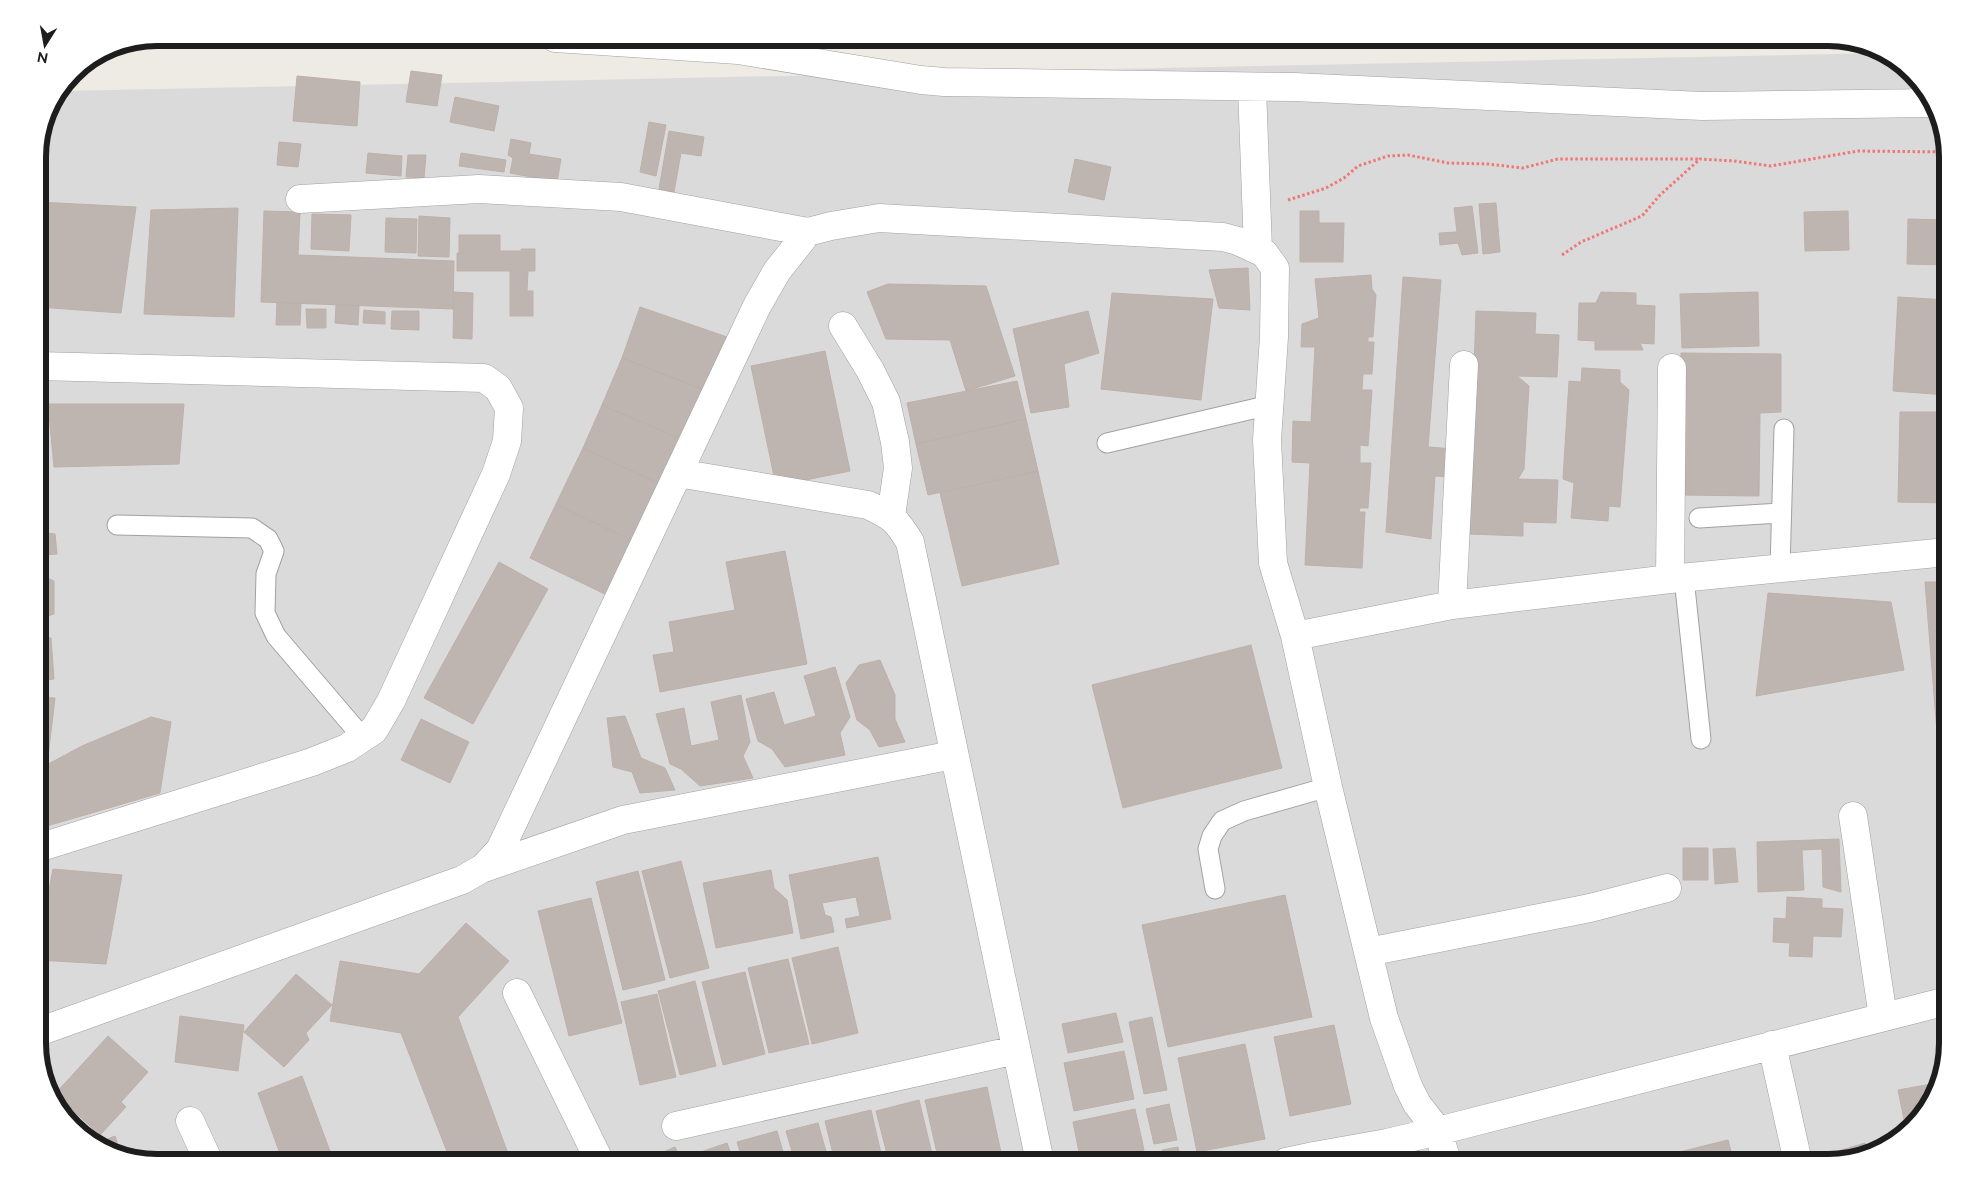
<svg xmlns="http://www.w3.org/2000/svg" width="1985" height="1200" font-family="Raleway,sans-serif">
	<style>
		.residential { fill: #dbdadb }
		.building { fill: #beb5b1; stroke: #beb0a8 }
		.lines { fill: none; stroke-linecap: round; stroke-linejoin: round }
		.service-casing { stroke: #a1a1a1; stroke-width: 21 }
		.minor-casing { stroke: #a1a1a1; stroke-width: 29 }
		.path { stroke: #ee7875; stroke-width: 3; stroke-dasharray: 2.5 2.5; stroke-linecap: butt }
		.service { stroke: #fff; stroke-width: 19 }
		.minor { stroke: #fff; stroke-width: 28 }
		.rim { fill: none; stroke: #1d1d1d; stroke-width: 6 }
	</style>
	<rect width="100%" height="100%" fill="#eeeae4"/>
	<path class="residential" d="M1885 53 1888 54 1931 97 1947 149V1043L1931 1103 1887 1147 1828 1162H157L97 1146 54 1103 38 1051V149L47 111 60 91Z"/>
	<path class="building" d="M411 71 442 75 437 106 406 102Z
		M297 76 360 82 357 126 293 121Z
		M455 97 499 106 494 131 450 122Z
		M649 122 666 125 656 176 640 172Z
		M669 131 704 137 701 156 681 153 674 192 659 189Z
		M511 139 531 143 529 154 561 159 557 182 510 173 513 158 508 155Z
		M279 142 301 144 298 167 277 165Z
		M368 153 402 156 401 176 366 173Z
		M461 153 506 160 504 172 459 166Z
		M408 155H426L424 178 406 177Z
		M1075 159 1111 167 1104 200 1068 192Z
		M38 202 136 207 121 313 38 307Z
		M1496 203 1500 252 1483 254 1479 204Z
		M1472 206 1478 253 1462 255 1458 243 1440 245 1439 233 1457 232 1454 208Z
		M238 208 234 317 144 314 151 210Z
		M264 211 300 212 298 255 454 261 453 309 261 302Z
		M1300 211H1319V223H1344L1343 262H1300Z
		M1848 211 1849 250 1805 251 1804 212Z
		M312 214 351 215 349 251 311 249Z
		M419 216 450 218 449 257 418 256Z
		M386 218 417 219 416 253 385 252Z
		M1908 219 1947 220V265L1907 264Z
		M459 235H500V251H521V249H535V271H528L527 291H533V316H510V271H457V253H459Z
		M1248 268 1250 310 1219 308 1209 270Z
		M1371 275 1372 289 1376 295 1373 337H1368V342H1374L1372 374H1363L1362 390H1372L1368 446 1360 445V463H1371L1368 508H1360L1359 512H1365L1362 568 1305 565 1310 463 1292 462 1293 421 1311 422 1315 347H1301L1302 324 1319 318 1315 279Z
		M1403 277 1441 280 1428 447 1453 449 1451 477 1435 476 1431 539 1386 532Z
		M888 284 986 286 1015 376 966 391 950 340 886 339 867 292Z
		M454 292 473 293 472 339 453 338Z
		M1601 292 1636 293V305L1655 306 1654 344 1640 343 1643 350H1595V341L1578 340 1579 303H1596Z
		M1758 292 1759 346 1682 348 1680 294Z
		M1112 293 1213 299 1201 400 1101 389Z
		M1898 297 1947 300V395L1893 391Z
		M277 302 301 303 300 325H276Z
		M336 305 359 306 358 325 335 323Z
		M640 307 730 338 707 391 622 358Z
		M306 309H326V328H307Z
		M364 310 385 312V324L363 323Z
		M392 311H419V330L391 329Z
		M1088 311 1099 353 1064 364 1069 407 1031 413 1013 329Z
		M1476 311 1536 313 1535 334 1559 335 1557 377 1517 376 1529 386 1524 469 1518 479 1558 480 1556 523 1523 522V536L1468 534Z
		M825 351 850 471 776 486 751 366Z
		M1681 353 1781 354V412L1760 413 1759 496 1680 495Z
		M622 358 707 391 686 441 602 405Z
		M1582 368 1620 370V382L1629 390 1620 507 1609 506 1608 521 1571 518 1574 483 1563 479 1569 381 1581 382Z
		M1017 381 1026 419 916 444 907 403Z
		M48 404H184L179 464 54 467Z
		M602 405 686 441 664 486 583 448Z
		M1900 412H1947L1946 503 1898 502Z
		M1026 419 1038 471 928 495 916 444Z
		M583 448 664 486 637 543 556 504Z
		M1038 471 1059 564 962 586 940 493Z
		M556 504 637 543 611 597 530 558Z
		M38 532 55 534 57 554 41 555 39 574 54 581V614L41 618 40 635 51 638 54 679 39 681 38 694Z
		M785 551 807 664 660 692 653 655 674 652 669 622 735 610 726 562Z
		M499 562 548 589 473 724 424 698Z
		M1925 582H1947V768L1940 770Z
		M1768 593 1891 602 1904 670 1756 696Z
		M1251 645 1282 768 1123 808 1092 685Z
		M880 660 895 695V719L905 742 879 747 870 730 857 720 846 683 859 665Z
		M835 667 850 717 840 733 845 755 785 767 772 749 758 741 746 699 774 692 784 725 816 716 804 676Z
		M741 695 750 742 743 756 753 778 700 786 681 769 670 764 656 714 684 708 691 746 719 740 711 702Z
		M38 697 55 698 48 757 38 758Z
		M625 716 641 758 665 768 675 790 640 793 632 772 613 767 607 718Z
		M151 717 171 722 160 793 47 826 38 815V793L44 791 39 769 82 746Z
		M421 719 469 742 450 783 401 760Z
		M1839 839 1841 892 1823 887 1822 849 1802 850 1804 890 1758 892 1757 842Z
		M1683 848H1708V880H1683Z
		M1735 848 1738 882 1715 884 1713 849Z
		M878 857 891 919 847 928 845 919 860 916 856 897 822 903 825 915 831 917 834 932 801 939 789 875Z
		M681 861 709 968 670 978 642 871Z
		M53 869 122 875 106 964 38 960V949Z
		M771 870 774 888 787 900 793 933 716 948 703 883Z
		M638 871 665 980 623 990 596 882Z
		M1285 895 1312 1017 1168 1047 1142 925Z
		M1787 897 1822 899V908L1843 909 1841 937 1813 936 1812 957 1789 956 1790 943 1773 942 1774 918 1786 919Z
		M591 898 622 1023 569 1036 538 911Z
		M466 923 509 961 458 1017 510 1159 527 1162H451L401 1033 330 1021 340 961 419 974Z
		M838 947 858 1033 812 1044 792 958Z
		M788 959 809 1044 769 1053 748 968Z
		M745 972 765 1054 723 1065 702 982Z
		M296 974 332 1005 306 1033 309 1040 284 1067 244 1032Z
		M695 981 716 1066 680 1075 658 991Z
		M657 994 676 1077 640 1085 621 1002Z
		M1116 1013 1123 1042 1068 1053 1062 1024Z
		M180 1016 244 1025 238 1071 175 1062Z
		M1152 1017 1167 1090 1144 1094 1129 1022Z
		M1334 1025 1351 1104 1290 1116 1274 1037Z
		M108 1036 148 1072 121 1102 126 1107 100 1135 55 1094Z
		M1245 1044 1265 1139 1197 1152 1178 1058Z
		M1124 1051 1134 1099 1074 1111 1064 1063Z
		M302 1076 334 1162H283L258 1093Z
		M1937 1083 1931 1103 1906 1129 1898 1090Z
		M987 1087 1003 1162H939L925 1100Z
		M919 1100 934 1162H889L876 1111Z
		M1169 1104 1177 1140 1154 1144 1146 1109Z
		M1135 1109 1144 1150 1081 1162 1073 1122Z
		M871 1110 883 1162H835L825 1121Z
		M818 1123 829 1162H795L786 1131Z
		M777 1131 786 1162H743L737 1142Z
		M115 1136 119 1148H125L128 1155 97 1146 95 1144Z
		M1728 1140 1734 1162H1669L1667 1155Z
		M727 1143 734 1162H698L695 1154Z
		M1865 1143 1867 1152 1828 1162H1815L1814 1158Z
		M1418 1145 1421 1162H1329Z
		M675 1147 682 1162H649L647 1159Z
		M1178 1147 1181 1162H1165L1162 1150Z
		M1147 1156 1148 1162H1117Z"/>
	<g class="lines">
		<defs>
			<path id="service" d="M1107 443 1270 405
				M1699 518 1781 513
				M117 525 252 528 268 539 274 551 266 574 265 613 276 636 363 738
				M1780 568 1784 429
				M1684 578 1701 739
				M1215 889 1208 849 1212 836 1222 821 1244 811 1328 787
				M1387 1143 1391 1162"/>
			<path id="minor" d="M555 38 738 50 921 80 944 82 1294 87 1702 106 1933 103
				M1252 87 1258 250
				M300 199 479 189 621 197 808 232
				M843 326 870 370 886 402 895 442 898 468 891 516
				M38 366 484 378 498 388 509 408 507 441 496 474 391 701 374 730 347 748 312 762 38 848
				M678 473 868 505C892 516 896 519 910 542L1040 1162
				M1670 579 1672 368
				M1452 605 1464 365
				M1295 636 1452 605 1670 579 1947 552
				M1853 816 1883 1017
				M484 868 623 820 953 755
				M1368 952 1590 908 1667 888
				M517 993 600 1162
				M38 1032 462 880 483 868 500 850 757 306 777 271 808 232 831 226 879 218 1223 237 1238 241 1264 253 1275 268 1274 337 1267 440 1273 563 1295 636 1328 787 1384 1018 1408 1086 1417 1104 1438 1131 1447 1162
				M1772 1045 1798 1162
				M190 1121 209 1162
				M676 1126 1016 1050
				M1286 1162 1314 1156 1387 1143 1438 1131 1947 1001"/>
		</defs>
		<use href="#service" class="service-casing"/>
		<use href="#minor" class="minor-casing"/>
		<path class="path" d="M1288 200 1326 188 1344 178 1358 166 1388 156 1408 155 1448 163 1488 164 1523 168 1558 159H1700
			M1562 255 1581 242 1642 216 1660 195 1700 159 1734 161 1771 166 1858 151 1947 152"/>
		<use href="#service" class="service"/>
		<use href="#minor" class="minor"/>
	</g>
	<path d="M0 0H1985V1200H0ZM157 46H1828A111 111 0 0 1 1939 157V1043A111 111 0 0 1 1828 1154H157A111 111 0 0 1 46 1043V157A111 111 0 0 1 157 46Z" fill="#fff" fill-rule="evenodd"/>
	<path class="rim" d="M157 46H1828A111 111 0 0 1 1939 157V1043A111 111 0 0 1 1828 1154H157A111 111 0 0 1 46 1043V157A111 111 0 0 1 157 46Z"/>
	<g transform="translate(45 45) rotate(191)" stroke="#ffffff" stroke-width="4" paint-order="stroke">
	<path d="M0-4L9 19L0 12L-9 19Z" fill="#1d1d1d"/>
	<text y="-8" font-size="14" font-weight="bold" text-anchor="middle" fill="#1d1d1d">N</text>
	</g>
</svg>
